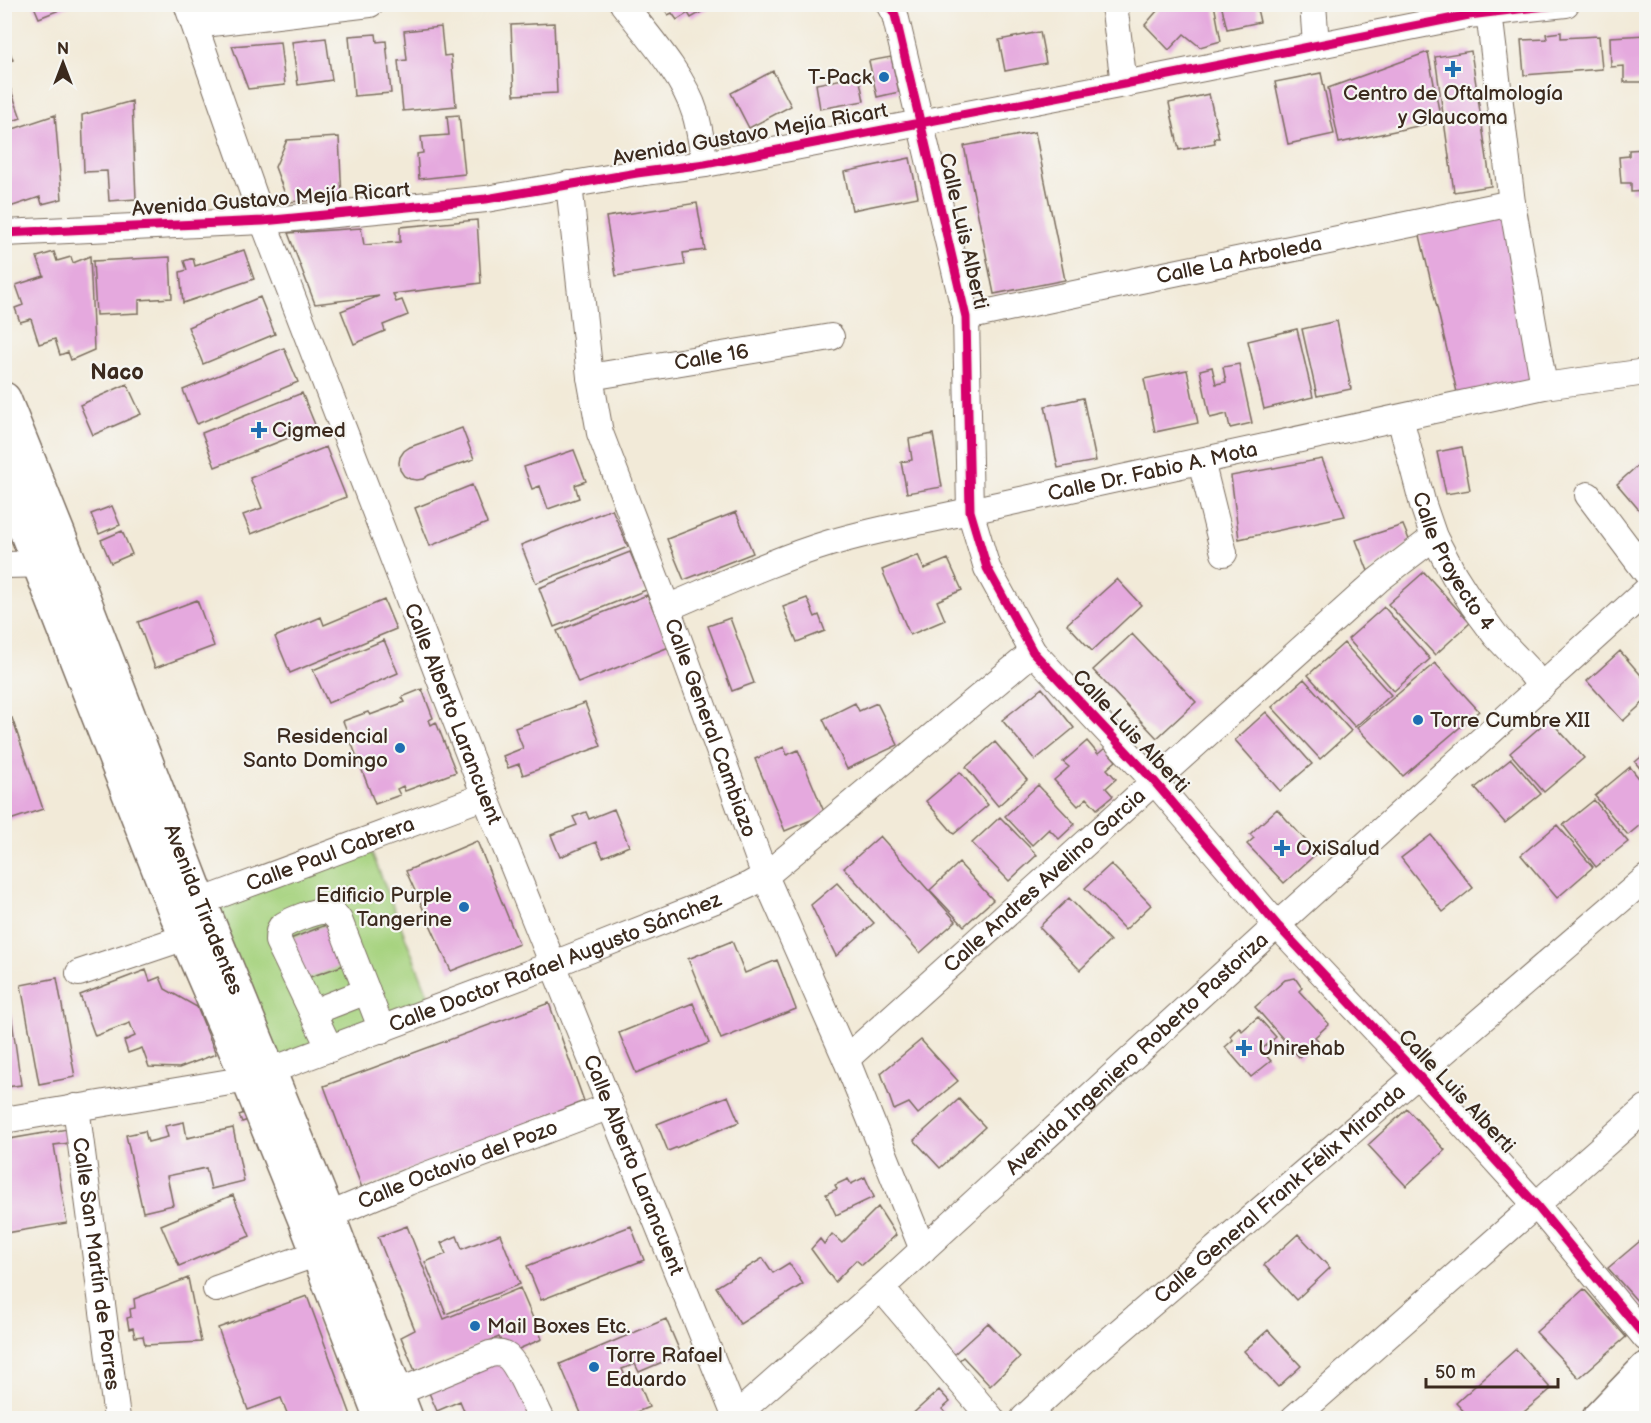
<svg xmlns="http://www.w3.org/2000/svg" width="1651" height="1423" font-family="'Balsamiq Sans',sans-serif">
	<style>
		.green { fill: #a7d380; stroke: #717e4f; stroke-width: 1.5 }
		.building { fill: #e5a9de }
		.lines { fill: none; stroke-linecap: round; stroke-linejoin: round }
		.minor-casing { stroke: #7b6d5f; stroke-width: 28 }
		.major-casing { stroke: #7b6d5f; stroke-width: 36 }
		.highway-casing { stroke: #7b6d5f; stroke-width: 36 }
		.minor { stroke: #fff; stroke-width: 26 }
		.major { stroke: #fff; stroke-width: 33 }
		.highway { stroke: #fff; stroke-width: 33 }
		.cycleway-casing { stroke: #f6f6f2; stroke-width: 13 }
		.cycleway { stroke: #d6006c; stroke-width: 9 }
		.poi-dot { fill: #1f6fb2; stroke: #f6f6f2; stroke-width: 2 }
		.labels { text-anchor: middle; stroke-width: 4.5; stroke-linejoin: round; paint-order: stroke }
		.poi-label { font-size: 21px; fill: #3b2a1e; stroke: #f6f6f2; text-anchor: start }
		.street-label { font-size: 21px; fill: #3b2a1e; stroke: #f6f6f2 }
		.neighbourhood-label { font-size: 22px; font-weight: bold; fill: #3b2a1e; stroke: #f6f6f2 }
	</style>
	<rect width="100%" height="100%" fill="#f6f6f2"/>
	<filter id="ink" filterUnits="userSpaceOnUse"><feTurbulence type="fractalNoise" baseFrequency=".0167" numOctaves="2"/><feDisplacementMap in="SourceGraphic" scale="12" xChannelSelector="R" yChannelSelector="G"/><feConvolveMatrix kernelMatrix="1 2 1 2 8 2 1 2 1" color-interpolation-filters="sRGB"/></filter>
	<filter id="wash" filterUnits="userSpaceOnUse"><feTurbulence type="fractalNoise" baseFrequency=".008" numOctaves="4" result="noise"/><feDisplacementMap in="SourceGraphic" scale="24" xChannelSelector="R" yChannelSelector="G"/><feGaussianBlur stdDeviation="1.35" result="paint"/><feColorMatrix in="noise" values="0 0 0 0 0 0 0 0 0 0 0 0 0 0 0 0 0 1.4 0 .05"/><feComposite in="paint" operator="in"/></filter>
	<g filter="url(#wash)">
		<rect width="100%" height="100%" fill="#f2ead8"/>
		<path class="green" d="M370 848 431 1002 272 1063 217 906Z"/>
		<g id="blocks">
			<path class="building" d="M33 4H72V5L39 18Z
				M662 4H715L691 18 688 13 677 20 672 13 668 15Z
				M1163 4H1214L1221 41 1200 47 1184 34 1169 50 1145 25Z
				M1221 4H1256L1260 22 1227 29Z
				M554 23 557 93 514 95 511 25Z
				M441 27 444 56 451 55 456 106 403 111 398 61 407 60 404 31Z
				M1040 32 1046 63 1005 71 999 40Z
				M1561 32V38L1599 36 1602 69 1524 75 1521 40 1547 39 1546 34Z
				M376 34 377 42 386 41 391 93 354 96 349 36Z
				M1646 35V82H1624V66L1611 67 1610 37Z
				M4 36 13 60 4 63Z
				M326 38 332 80 298 85 292 42Z
				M280 42 285 85 248 89 232 46Z
				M1471 51 1491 186 1454 192 1435 57Z
				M1428 52 1441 121 1339 143 1328 88Z
				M891 57 899 92 877 97 869 61Z
				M773 71 791 106 749 128 731 93Z
				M1321 73 1334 134 1288 144 1275 82Z
				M859 76 864 101 820 109 816 84Z
				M7 79 21 118 4 124V80Z
				M1209 94 1219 138H1214L1215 143 1179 150 1169 103Z
				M132 101 136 199 109 201 107 171 84 172 82 115Z
				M55 115 62 199 42 204 40 197 4 209V132Z
				M459 115 465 174 419 179 417 154 423 153 421 137 449 135 447 116Z
				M1035 132 1065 280 994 294 964 146Z
				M339 137 342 198 288 202 275 167 287 140Z
				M1646 149V191L1631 192V183H1621L1619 157 1629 156V150Z
				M910 158 918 197 852 210 844 172Z
				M697 203 705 250 683 253 685 265 616 276 606 217Z
				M1508 204 1538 383 1460 405 1418 227Z
				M477 220 481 283 393 294 396 302 402 300 408 315 383 325 385 331 354 344 341 311 379 296 315 304 288 233 361 228 364 245 400 242V227Z
				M244 250 254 279 183 303 180 272 187 270 184 261 193 258 195 266Z
				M54 252 57 261 71 257 73 263 90 256 94 350 71 360 68 352 60 355 55 339 39 344 31 319 20 322 15 308 23 305 16 285 44 276 37 257Z
				M170 257 172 298 139 300V313L96 315 93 261Z
				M260 297 275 334 203 364 188 327Z
				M1337 321 1351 389 1317 396 1302 329Z
				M1297 329 1313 397 1264 409 1248 341Z
				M284 348 298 382 197 424 183 390Z
				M1239 364 1252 423 1230 428 1227 414 1210 418 1200 370 1212 367 1216 384 1226 382 1223 367Z
				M1187 370 1198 423 1155 432 1144 379Z
				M127 384 141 414 93 435 80 405Z
				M302 393 316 427 215 467 202 433Z
				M1083 398 1096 461 1058 468 1045 406Z
				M462 428 474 459 429 475 423 479 417 480 410 479 404 476 400 470 399 463 400 457 404 451 410 447Z
				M933 434 942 487 907 493 901 462 912 460 909 439Z
				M326 447 346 497 251 534 243 515 262 508 250 478Z
				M1462 447 1470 490 1446 494 1437 452Z
				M574 450 586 481 575 485 579 498 548 509 540 486 532 489 524 467Z
				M1646 458V518L1617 484Z
				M1322 459 1345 516 1239 539 1231 476Z
				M472 485 487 523 430 546 415 508Z
				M112 506 120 525 99 534 91 514Z
				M612 509 628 547 536 583 521 545Z
				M736 512 753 553 684 580 667 539Z
				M1403 525 1410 542 1368 571 1356 540Z
				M122 531 132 554 111 563 101 540Z
				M630 552 646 590 554 627 539 588Z
				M918 555 924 569 948 559 962 590 937 601 945 620 910 635 882 570Z
				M1424 572 1470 623 1435 655 1388 604Z
				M1117 579 1141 605 1092 651 1067 624Z
				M647 595 669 647 578 683 557 631Z
				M807 598 815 617 819 615 825 631 797 642 783 607Z
				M197 600 214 646 155 668 138 622Z
				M384 600 396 629 290 673 275 637 321 617 324 625Z
				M1384 607 1430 659 1394 691 1348 639Z
				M730 618 754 683 732 691 708 626Z
				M1132 634 1196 702 1157 738 1093 670Z
				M384 640 398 673 328 703 313 670Z
				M1344 643 1391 695 1355 727 1308 675Z
				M1620 651 1646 681V700L1623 721 1587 681Z
				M1435 663 1479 711 1403 776 1357 728Z
				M1304 679 1351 731 1320 759 1272 707Z
				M1042 688 1074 728 1035 760 1002 720Z
				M422 689 433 718 429 720 431 725 436 722 456 772 405 791 403 786 397 789 400 795 375 804 343 721 368 712 370 715 405 702 402 697Z
				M585 703 601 746 523 775 519 764 508 768 503 756 523 748 515 728Z
				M855 703 859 711 877 703 898 745 847 769 823 719Z
				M1266 712 1312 764 1280 791 1235 740Z
				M12 718 43 809 4 822V720Z
				M1549 719 1584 758 1544 792 1510 753Z
				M1087 741 1098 754 1105 748 1116 761 1107 769 1116 779 1106 788 1113 796 1097 809 1087 798 1078 806 1054 780 1069 767 1063 762Z
				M995 742 1027 780 998 806 966 767Z
				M784 747 787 755 798 750 825 814 785 831 755 759Z
				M1646 753V776L1635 762Z
				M1511 759 1541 794 1505 823 1475 788Z
				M1630 767 1646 787V820L1628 835 1595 796Z
				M960 772 988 805 954 834 926 801Z
				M1038 785 1075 824 1059 839 1049 829 1032 845 1005 816Z
				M1594 800 1628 842 1596 867 1563 825Z
				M614 809 629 846 603 857 596 842 560 857 551 835 577 825 573 817 586 812 589 819Z
				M1277 809 1317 853 1284 883 1247 844 1254 838 1250 834Z
				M1000 817 1037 855 1009 881 972 843Z
				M1557 825 1593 867 1557 898 1521 855Z
				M1431 835 1473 888 1443 912 1401 858Z
				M880 836 956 921 920 953 844 868Z
				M477 841 519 944 451 971 406 871Z
				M959 863 993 900 964 926 930 890Z
				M1111 864 1151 905 1125 930 1085 888Z
				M837 883 874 923 836 956 811 905Z
				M1069 898 1110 941 1080 970 1039 927Z
				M331 923 350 963 307 978 285 941Z
				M732 941 745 973 777 960 796 1009 721 1039 688 959Z
				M146 970 150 981 160 977 165 989 197 1007 216 1054 179 1068 149 1067 142 1048 128 1053 124 1041 135 1036 130 1023 95 1036 80 995Z
				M57 978 75 1077 39 1084 21 985Z
				M1295 978 1302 988 1299 991 1329 1024 1315 1037 1318 1040 1299 1057 1255 1007 1285 980Z
				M549 1003 584 1101 362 1188 324 1086Z
				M693 1003 709 1043 636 1073 619 1033Z
				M11 1013 21 1085 7 1087V1092L4 1093V1014Z
				M1258 1017 1276 1037 1261 1050 1271 1061 1251 1077 1225 1047 1233 1040 1230 1036 1239 1027 1242 1031Z
				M921 1040 958 1081 918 1114 909 1103 894 1110 881 1073Z
				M728 1096 739 1122 668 1151 657 1124Z
				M959 1099 985 1127 940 1168 914 1140Z
				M1407 1109 1445 1150 1406 1186 1368 1145Z
				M250 1111 252 1119 242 1122 239 1115Z
				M184 1122 187 1138 233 1128 244 1181 211 1189 206 1168 167 1176 173 1205 143 1212 126 1135 145 1131 148 1142 168 1137 165 1126Z
				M67 1129 70 1143 54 1145 67 1223 6 1233 4 1140Z
				M865 1177 874 1197 836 1215 826 1194 837 1189 835 1185 848 1179 851 1184Z
				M233 1195 250 1236 179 1266 161 1225Z
				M878 1207 896 1235 862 1265 856 1260 835 1282 811 1249 820 1239 824 1244 832 1234 842 1243Z
				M407 1226 444 1319 520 1288 542 1339 507 1354 499 1337 415 1371 401 1337 415 1330 378 1237Z
				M631 1226 644 1260 541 1300 527 1266Z
				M500 1234 520 1284 446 1314 425 1262 446 1254 441 1243 457 1236 462 1249Z
				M1298 1234 1330 1268 1296 1300 1264 1265Z
				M1646 1236V1311L1608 1268Z
				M763 1258 773 1273 789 1263 803 1284 740 1324 716 1287Z
				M188 1278 201 1342 145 1345 143 1336 135 1337 133 1328 129 1329 127 1318 131 1317 130 1309 135 1308 134 1299Z
				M1584 1289 1626 1337 1579 1378 1536 1332Z
				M307 1296 352 1418H289L281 1398 248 1410 218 1328Z
				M666 1319 681 1354 639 1372 635 1364 622 1369 629 1384 638 1380 649 1407 622 1418H583L560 1364Z
				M988 1323 1020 1357 990 1386 963 1357 956 1363 951 1357Z
				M1268 1330 1301 1366 1278 1387 1244 1351Z
				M1516 1349 1551 1389 1517 1418H1470L1456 1403Z
				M507 1354 533 1418H467L460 1401 437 1411 426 1386Z
				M939 1390 950 1402 942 1409 951 1418H908Z"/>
		</g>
	</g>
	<g filter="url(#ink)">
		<use href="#blocks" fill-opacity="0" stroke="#7b6d5f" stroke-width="1.5"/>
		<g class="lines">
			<defs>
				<g id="minor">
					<path id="s1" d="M187 4 263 221 485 796 736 1418"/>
					<path d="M623 4C647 35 684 76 695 113 700 129 702 147 705 164"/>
					<path d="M889 4 895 15 966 317 970 511 987 568 1033 652 1154 781 1277 925 1418 1075 1537 1206 1646 1338"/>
					<path d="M1114 4 1124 84"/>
					<path d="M1313 4 1316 45"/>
					<path d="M1488 4 1512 203 1544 386"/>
					<path d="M195 25 370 4"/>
					<path id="s2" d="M569 184 590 377 600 433 667 608 765 876 846 1059 923 1250"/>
					<path d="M4 233 263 221 418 206 486 199 637 173 705 164 1124 84 1469 15 1519 9 1566 4"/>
					<path id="s3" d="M966 317 1150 278 1512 203"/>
					<path id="s4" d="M590 377 831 337"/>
					<path id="s5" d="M1400 418 1423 505 1434 537 1454 575 1473 605 1496 636 1531 673 1541 687"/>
					<path d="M1201 461 1224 553"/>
					<path d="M1588 495 1646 572"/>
					<path d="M4 565 55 564"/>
					<path id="s6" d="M667 608C721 585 774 560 830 543 876 529 924 521 970 511L1544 386 1646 372"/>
					<path id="s7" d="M184 908 485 796"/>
					<path d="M79 973 186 937"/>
					<path d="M313 1012 367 991"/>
					<path d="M330 1049 278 941C278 937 278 931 281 927 288 921 314 911 323 911 330 910 334 915 339 920L382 1030"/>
					<path id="s8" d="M846 1059 1378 580 1434 537"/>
					<path id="s9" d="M76 1107 117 1418"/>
					<path id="s10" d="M4 1120 248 1079 554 964 723 897 749 885 765 876 1033 652"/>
					<path id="s11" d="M311 1223 408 1182 610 1106"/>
					<path d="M881 1288 991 1418"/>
					<path d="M216 1289 318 1253"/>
					<path d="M396 1393 490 1354C495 1353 500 1353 505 1355 517 1361 534 1405 541 1418"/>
					<path id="s12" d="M733 1418 881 1288 1277 925 1646 591"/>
					<path id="s13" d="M1024 1418 1084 1362 1646 878"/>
					<path d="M1294 1418 1646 1108"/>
				</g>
				<g id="major">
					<path id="s14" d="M4 399 70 563 200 902 328 1215 406 1418"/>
					<path d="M4 475 175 911 248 1079 307 1225 381 1418"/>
				</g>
				<path id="highway" d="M1599 1418 1646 1369
					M1643 1418 1646 1415"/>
			</defs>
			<use href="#minor" class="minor-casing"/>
			<use href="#major" class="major-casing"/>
			<use href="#highway" class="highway-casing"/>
			<use href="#minor" class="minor"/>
			<use href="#major" class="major"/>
			<use href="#highway" class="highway"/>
			<defs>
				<path id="cycleway" d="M889 4 895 15 966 317 970 511 987 568 1033 652 1154 781 1277 925 1418 1075 1537 1206 1646 1338
					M4 233 263 221 418 206 486 199 637 173 705 164 1124 84 1469 15 1519 9 1566 4"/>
			</defs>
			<use href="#cycleway" class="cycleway-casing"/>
			<use href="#cycleway" class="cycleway"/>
		</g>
	</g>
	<g class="poi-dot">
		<path d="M1450 60h6v6h6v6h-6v6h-6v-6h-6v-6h6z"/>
		<circle cx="884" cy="77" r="6"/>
		<path d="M256 421h6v6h6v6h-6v6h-6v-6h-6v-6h6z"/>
		<circle cx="1418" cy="720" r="6"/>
		<circle cx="400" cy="748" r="6"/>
		<path d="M1279 839h6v6h6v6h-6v6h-6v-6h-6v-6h6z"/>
		<circle cx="464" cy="907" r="6"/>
		<path d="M1241 1039h6v6h6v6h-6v6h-6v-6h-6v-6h6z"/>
		<circle cx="475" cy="1326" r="6"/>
		<circle cx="594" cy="1367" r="6"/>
	</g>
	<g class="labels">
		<g class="poi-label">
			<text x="872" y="84" text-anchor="end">T-Pack</text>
			<text x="1453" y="100" text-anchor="middle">Centro de Oftalmología<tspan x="1453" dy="24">y Glaucoma</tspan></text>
			<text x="272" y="437">Cigmed</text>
			<text x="1430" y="727">Torre Cumbre XII</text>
			<text x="388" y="743" text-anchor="end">Residencial<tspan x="388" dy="24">Santo Domingo</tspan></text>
			<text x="1296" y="855">OxiSalud</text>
			<text x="452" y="902" text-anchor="end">Edificio Purple<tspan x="452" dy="24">Tangerine</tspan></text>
			<text x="1258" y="1055">Unirehab</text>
			<text x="487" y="1333">Mail Boxes Etc.</text>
			<text x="606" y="1362">Torre Rafael<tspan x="606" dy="24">Eduardo</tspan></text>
		</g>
		<g class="street-label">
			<text transform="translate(750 134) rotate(-10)" y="7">Avenida Gustavo Mejía Ricart</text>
			<text transform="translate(271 199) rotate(-4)" y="7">Avenida Gustavo Mejía Ricart</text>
			<text transform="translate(964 231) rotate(77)" y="7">Calle Luis Alberti</text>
			<text dy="7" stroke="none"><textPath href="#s3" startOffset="279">Calle La Arboleda</textPath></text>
			<text dy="7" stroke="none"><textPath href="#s4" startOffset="123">Calle 16</textPath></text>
			<text dy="7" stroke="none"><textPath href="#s6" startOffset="506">Calle Dr. Fabio A. Mota</textPath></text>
			<text dy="7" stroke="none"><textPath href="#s5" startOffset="154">Calle Proyecto 4</textPath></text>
			<text dy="7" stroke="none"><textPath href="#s1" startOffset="758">Calle Alberto Larancuent</textPath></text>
			<text dy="7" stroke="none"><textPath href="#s2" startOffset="566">Calle General Cambiazo</textPath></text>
			<text transform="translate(1131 731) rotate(47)" y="7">Calle Luis Alberti</text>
			<text dy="7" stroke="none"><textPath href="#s7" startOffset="156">Calle Paul Cabrera</textPath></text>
			<text dy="7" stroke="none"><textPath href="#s8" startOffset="267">Calle Andres Avelino Garcia</textPath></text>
			<text dy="7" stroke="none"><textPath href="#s14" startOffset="548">Avenida Tiradentes</textPath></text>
			<text dy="7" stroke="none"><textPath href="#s10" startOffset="576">Calle Doctor Rafael Augusto Sánchez</textPath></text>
			<text dy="7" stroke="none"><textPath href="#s12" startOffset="544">Avenida Ingeniero Roberto Pastoriza</textPath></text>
			<text transform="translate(1457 1091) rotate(47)" y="7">Calle Luis Alberti</text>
			<text dy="7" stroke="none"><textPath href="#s11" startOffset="158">Calle Octavio del Pozo</textPath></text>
			<text dy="7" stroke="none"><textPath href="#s1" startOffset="1244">Calle Alberto Larancuent</textPath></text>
			<text dy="7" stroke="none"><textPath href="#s13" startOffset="340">Calle General Frank Félix Miranda</textPath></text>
			<text dy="7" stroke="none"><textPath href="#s9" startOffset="158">Calle San Martín de Porres</textPath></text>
		</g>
		<g class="neighbourhood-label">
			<text x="117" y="379">Naco</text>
		</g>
	</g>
	<rect width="1651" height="1423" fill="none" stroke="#f6f6f2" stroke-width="24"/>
	<g transform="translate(63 63)" stroke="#f6f6f2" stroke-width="4.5" paint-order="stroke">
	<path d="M0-4.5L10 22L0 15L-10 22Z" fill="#3b2a1e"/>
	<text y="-9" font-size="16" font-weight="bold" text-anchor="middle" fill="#3b2a1e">N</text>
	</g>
	<path d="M1426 1378v9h132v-9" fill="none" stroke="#3b2a1e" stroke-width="3"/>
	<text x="1435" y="1378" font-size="18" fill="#3b2a1e" stroke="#f6f6f2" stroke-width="4.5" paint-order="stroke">50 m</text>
</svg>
